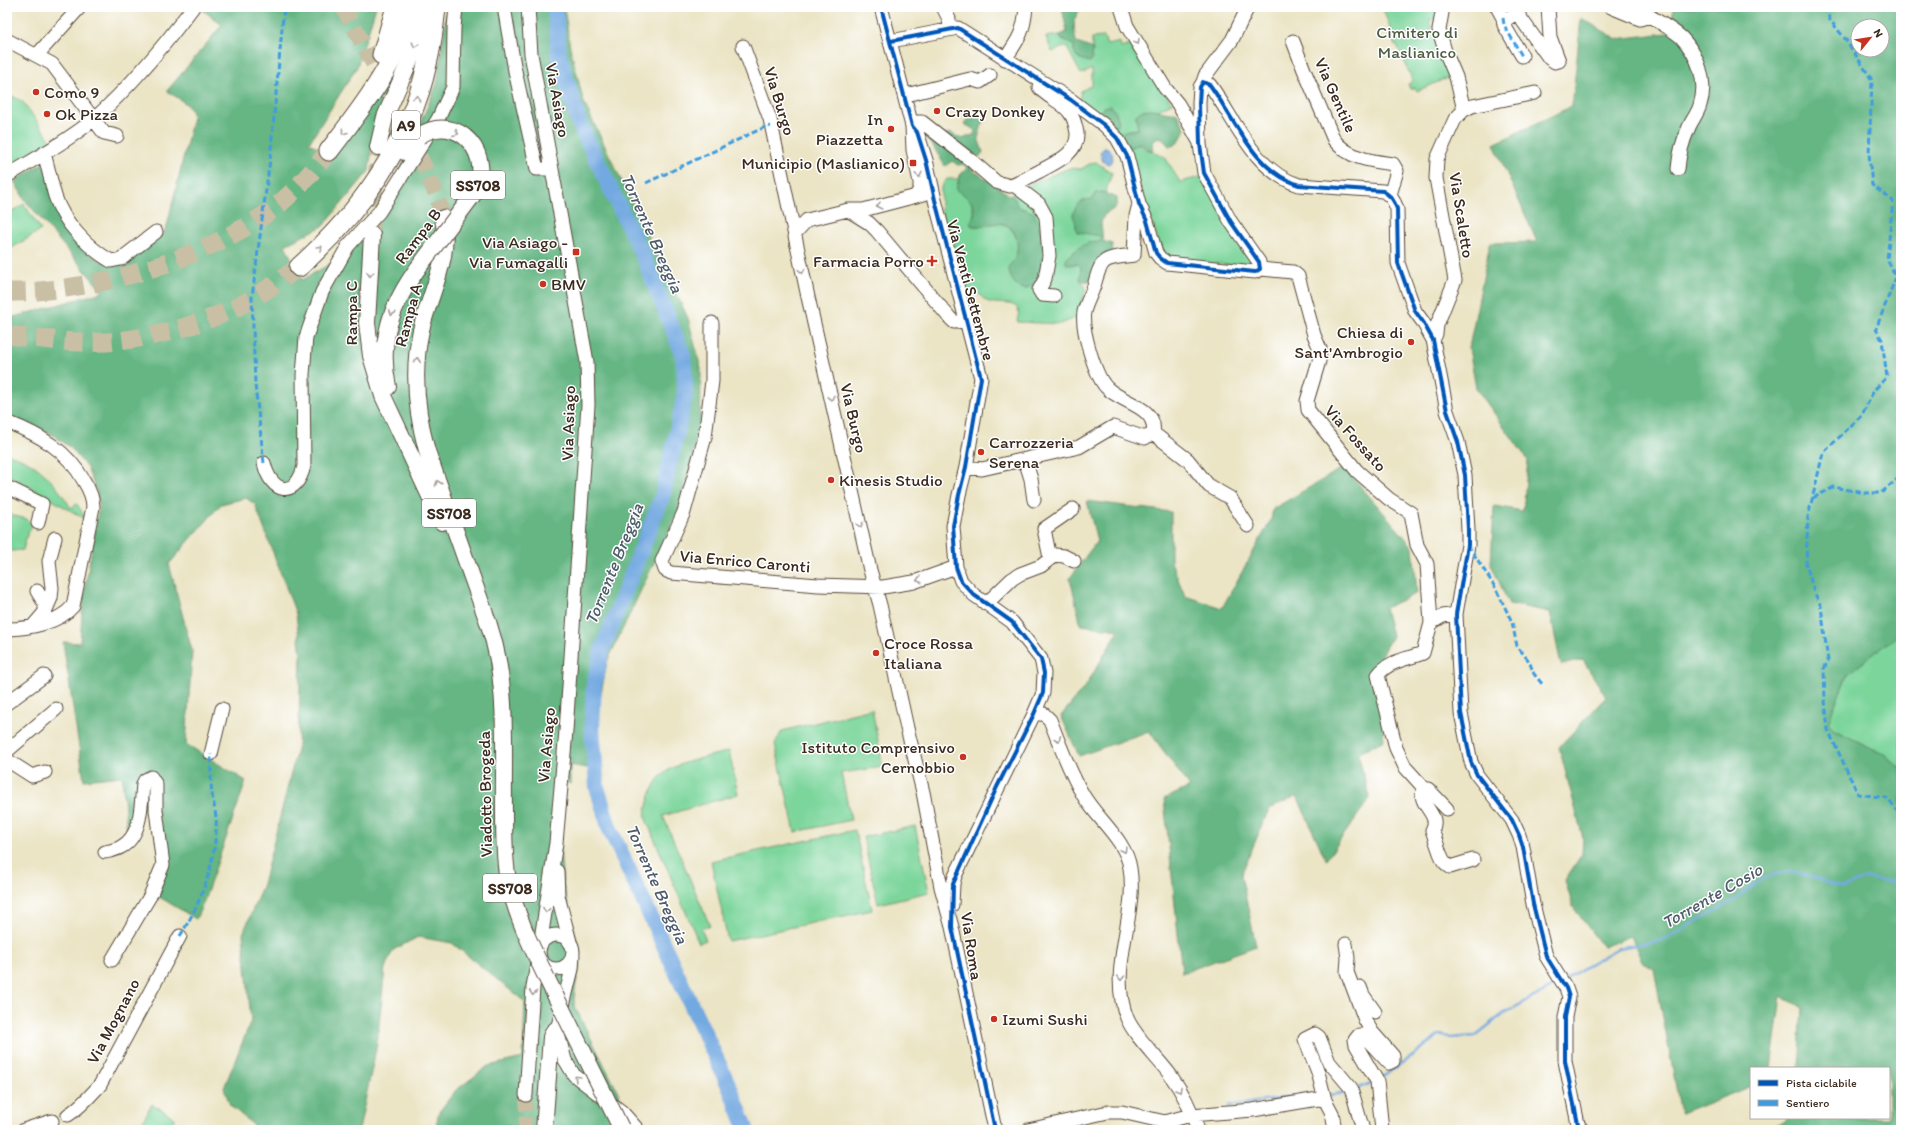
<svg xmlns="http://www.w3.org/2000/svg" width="1908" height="1137" font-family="Itim,sans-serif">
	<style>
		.green { fill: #7cd59b; stroke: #5c805c }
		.forest { fill: #65b683; stroke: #507050; fill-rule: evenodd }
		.water { fill: #73a9e1; stroke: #576a80 }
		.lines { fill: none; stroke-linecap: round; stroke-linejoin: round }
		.stream { stroke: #73a9e1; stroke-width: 2.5 }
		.river { stroke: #73a9e1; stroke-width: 16 }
		.minor-tunnel { stroke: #c8bfa4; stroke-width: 13; stroke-dasharray: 13 6; stroke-linecap: butt }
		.major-tunnel { stroke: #c8bfa4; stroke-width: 16; stroke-dasharray: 16 8; stroke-linecap: butt }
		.highway-tunnel { stroke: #c8bfa4; stroke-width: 19; stroke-dasharray: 19 10; stroke-linecap: butt }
		.minor-casing { stroke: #554637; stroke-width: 15 }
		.major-casing { stroke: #554637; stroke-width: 18 }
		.highway-casing { stroke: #554637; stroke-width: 21 }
		.minor { stroke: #fff; stroke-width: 13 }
		.major { stroke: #fff; stroke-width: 16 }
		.highway { stroke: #fff; stroke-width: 19 }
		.major-bridge-casing { stroke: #554637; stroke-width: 18; stroke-linecap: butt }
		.major-bridge { stroke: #fff; stroke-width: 16 }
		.quiet { stroke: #3f9ce0; stroke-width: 3; stroke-dasharray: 6 3; stroke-linecap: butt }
		.cycleway-casing { stroke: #fff; stroke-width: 6 }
		.cycleway { stroke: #0057b8; stroke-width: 4 }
		.oneway { stroke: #a79f9a }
		.poi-dot { fill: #c8321e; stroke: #fff; stroke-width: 1.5 }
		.labels { text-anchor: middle; stroke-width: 3; stroke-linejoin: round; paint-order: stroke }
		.shield { fill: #fff; stroke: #766a62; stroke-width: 1 }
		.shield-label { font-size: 16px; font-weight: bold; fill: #3b2a1e }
		.park-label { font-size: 17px; fill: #4e5d44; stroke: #fff }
		.poi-label { font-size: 17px; fill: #3b2a1e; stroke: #fff; text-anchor: start }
		.street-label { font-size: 17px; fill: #3b2a1e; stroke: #fff }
		.water-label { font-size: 18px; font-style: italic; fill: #515d6c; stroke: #fff }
	</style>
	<rect width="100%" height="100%" fill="#fff"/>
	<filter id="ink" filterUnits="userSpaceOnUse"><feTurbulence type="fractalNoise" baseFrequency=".025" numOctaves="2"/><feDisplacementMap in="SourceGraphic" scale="8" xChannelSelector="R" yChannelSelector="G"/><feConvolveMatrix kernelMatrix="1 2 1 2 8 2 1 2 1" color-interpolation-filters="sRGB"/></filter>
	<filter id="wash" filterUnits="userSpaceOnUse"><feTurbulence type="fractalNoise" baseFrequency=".012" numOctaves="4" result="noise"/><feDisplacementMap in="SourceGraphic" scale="16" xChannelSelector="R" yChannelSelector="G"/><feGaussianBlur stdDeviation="0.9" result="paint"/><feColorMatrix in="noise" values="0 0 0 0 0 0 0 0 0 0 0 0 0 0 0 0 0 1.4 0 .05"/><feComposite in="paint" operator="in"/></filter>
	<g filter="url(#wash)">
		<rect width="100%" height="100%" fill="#ebe4c5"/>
		<path class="green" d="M1382 7H1438V17L1429 21 1452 76 1417 91 1415 87 1410 89 1408 84 1413 81 1397 45 1395 46 1393 41 1395 40Z
			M1060 35 1061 39 1071 42 1074 45V51L1092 58V38L1104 37 1107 45 1120 42 1121 48 1132 44 1172 103C1167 105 1161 110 1156 110 1146 112 1145 105 1136 116L1138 129 1129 130 1120 134 1115 129 1116 125 1109 119 1106 123 1079 101 1081 91 1092 85V69L1081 74 1066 46 1052 52 1046 37Z
			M7 93 23 102 51 141 7 168Z
			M1140 143 1144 148 1165 157 1180 182 1201 177 1253 261 1254 267 1179 261 1163 255 1127 149Z
			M1096 162 1112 173 1105 194 1102 192 1076 224V228C1087 234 1090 232 1101 236L1100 241 1088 243 1069 265 1078 264 1081 267 1080 279 1086 288 1078 317 1061 324 1018 322 1017 320C1025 298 1000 306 989 302 982 300 981 294 975 290H967L963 291 941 211V187L947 179H958L961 174 957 185 971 201 974 215 970 224 972 226C982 228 992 220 1003 224 1016 228 1021 246 1015 258 1013 262 1010 264 1010 269 1009 276 1014 281 1017 286L1026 209C1018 208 1016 207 1015 199L1010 195 1021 188 1069 168 1081 169 1091 163Z
			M24 204 41 230 7 251V215Z
			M7 454C37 460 56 484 71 508L77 504 87 520 7 474Z
			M7 514 27 519 32 526 30 531H28L23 550 12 551 7 543Z
			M1901 632V769L1884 754 1834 730 1828 722 1847 675Z
			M872 709 883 767 841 773 851 820 795 832 775 744 782 731Z
			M729 751 738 794 663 816 710 926 701 929 706 940 699 943 645 817C647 804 651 787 660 777 673 762 710 757 729 751Z
			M915 826 929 892 878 904 863 837Z
			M855 830 872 910 728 941 711 861Z
			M152 1104 175 1118 168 1130H138Z"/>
		<path class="forest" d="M205 7H376L357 67 309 143 331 154 394 67 407 56 376 120 369 171 323 226 285 245 302 280 342 257 382 213 437 84 447 7H564L570 47 584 103 688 318 701 369 700 428 679 510 607 662 587 768 570 765V784L565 781 559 839 563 884 580 953C581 971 573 987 574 1005L637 1130H435L439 1112 455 1091 488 1066 523 1058 525 1002 452 943 418 937 393 950 385 968 377 1044 359 1130H259L230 1105 224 1088 251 1021 243 934 263 884 298 746 301 655 296 614 255 504 246 498 221 504 169 564 192 651 186 744 246 781 204 901 196 919 156 895 163 880 155 776 138 802 127 833 122 776 84 780 63 642 80 643 83 601 99 506 96 490 87 468 71 448 49 432 7 416V315L14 317 103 292 25 200 14 181 43 163 74 238 87 253 103 262 135 255 164 232 167 226 193 117C192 105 176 97 167 91L222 25 203 10Z
			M1062 7H1078L1079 11 1074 20 1075 38 1077 43 1093 49 1092 58 1090 62 1077 58 1074 51V45L1061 38 1060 35 1067 32Z
			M1674 7H1901V632L1847 675 1828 722 1834 730 1884 754 1901 769V1130H1763L1786 1121 1788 1118H1889V1068H1799L1803 1008 1781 996 1771 1068H1751V1086L1681 1114 1654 969 1642 962 1631 936 1603 947 1573 907 1565 880 1582 854 1583 838 1559 747 1606 697 1583 660 1561 665 1550 612 1509 604 1491 564 1494 506 1523 511 1528 460 1476 388 1469 348 1490 243 1537 242 1494 144 1572 106 1581 18 1617 39 1667 33 1670 29ZM1858 26H1882V50H1858Z
			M1111 106 1116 113 1119 121 1115 129 1120 134 1125 131 1138 129 1136 115C1148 102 1163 115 1177 113L1185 128C1182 136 1179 147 1169 146L1161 138 1158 137 1153 141V152L1140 143 1127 149 1106 123 1108 119 1102 111 1103 107Z
			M976 116 984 118 978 138 983 152 980 156 974 158 971 170 982 176 1015 199C1017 210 1023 209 1033 212 1045 233 1045 259 1037 282L1026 289C1017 289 1009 278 1009 269 1010 264 1013 262 1015 258 1018 253 1018 242 1016 237 1006 210 980 233 970 224 971 221 973 218 974 215 976 203 965 194 956 190L961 174 968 168 963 164 958 165 952 161 945 166 933 146 922 135 923 132 934 138 950 133 962 139 975 134 974 129 964 124 968 118Z
			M1102 192 1117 198C1118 210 1112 209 1104 215L1101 223 1103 241 1112 244 1113 251 1090 281H1081L1080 279 1081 267 1078 264H1066V260C1074 250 1086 241 1100 241L1101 236 1077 232 1076 224 1073 215C1076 204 1081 200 1092 199L1096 193Z
			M1344 467 1413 547 1417 593 1385 608 1392 636 1376 664 1384 740 1358 754 1370 798 1326 860 1297 796 1269 809 1241 875 1256 946 1182 973 1164 799 1190 787 1149 731 1079 756 1061 716 1087 684 1119 630 1081 625 1070 578 1097 541 1087 501 1171 512V562L1185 596 1222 608 1271 520 1273 509Z"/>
		<path class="water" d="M1104 148H1108L1112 152 1113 160 1109 164 1103 162 1100 152Z"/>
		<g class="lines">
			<path class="stream" d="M1565 979 1618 948 1663 940 1736 899 1757 883 1773 874 1784 872H1796L1843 888 1866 878 1893 882 1901 878
				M1380 1079 1440 1035 1451 1038 1475 1036 1503 1014 1559 983
				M1355 1090 1373 1082
				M1330 1095 1349 1092
				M1229 1106 1292 1097"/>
			<path class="river" d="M555 7 559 55 579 123 644 258 683 355 685 378V393L680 418 662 497 602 650 594 685 592 728 597 787 609 827 729 1086 747 1130"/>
		</g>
	</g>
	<g filter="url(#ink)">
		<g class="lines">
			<path class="minor-tunnel" d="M525 1130 526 1095"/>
			<path class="major-tunnel" d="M343 7C364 45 384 84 403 123 418 154 435 184 443 218
				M372 229 378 147"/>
			<path class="highway-tunnel" d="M7 292C88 293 192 263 260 218 287 201 309 176 329 151
				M7 335C40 338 73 344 107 342 150 339 196 326 235 308 257 297 278 282 299 267"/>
			<defs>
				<path id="minor" d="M504 7 515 71 537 169H552
					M528 7 531 54 587 362 588 405 566 731 556 843 540 945
					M881 7 912 126 913 150 920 182V190L916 195
					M943 7 949 19 950 28
					M1121 7 1127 26 1165 88 1178 104 1199 141
					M1497 7 1503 18 1507 19 1517 13 1549 58 1555 62 1559 61 1550 37 1548 7
					M1611 7 1640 19 1650 16 1640 7
					M1650 16C1660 23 1672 29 1681 37 1698 55 1708 81 1700 105 1698 113 1692 120 1689 127 1683 140 1679 155 1678 169
					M1503 18 1504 25 1522 56
					M7 40 52 64 104 133 117 136
					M891 41 958 28 1071 100 1104 125 1117 138 1127 156 1139 204 1147 221 1156 253 1160 258 1167 263 1255 272 1260 269 1259 262 1231 222 1204 173 1200 144 1199 103 1200 87 1203 82 1210 85C1236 121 1254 171 1299 185L1383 191C1391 196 1394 200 1397 209L1398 263 1415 311 1423 322 1433 340 1447 411 1458 442 1465 475 1468 530V545L1456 614 1461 713 1471 762 1477 775 1512 820 1519 835 1523 847 1533 904 1546 956 1566 988 1569 997 1565 1017V1061L1578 1124 1582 1130
					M1293 41 1304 70 1334 140C1349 159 1372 161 1393 164L1397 171 1390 195
					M743 46 770 119 808 297 870 570 880 605 907 728 923 792 941 887 952 927 994 1125 997 1130
					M37 55 80 7
					M1005 59C1019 39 1024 32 1026 7
					M1203 82 1205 76 1232 40 1248 7
					M906 95 970 79 980 82 990 75
					M1464 110 1472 106 1535 93
					M912 122H922L973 162 996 182 1010 186C1020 183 1030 176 1040 171 1056 162 1078 154 1077 133 1076 127 1074 118 1070 113 1062 101 1047 98 1039 87L1041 81
					M912 126 917 132 926 160 935 200 981 378 966 467 959 495 953 526 956 567 961 581 974 595 1012 622 1041 659 1044 673 1043 693 1034 714 955 876 953 884 952 905
					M44 153C48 167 51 182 55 196 63 222 88 248 111 261L121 259 156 232
					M7 176C36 158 68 141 94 119 131 86 164 46 193 7
					M1014 185 1039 204 1046 217 1049 256 1045 279 1039 290 1042 295 1054 296
					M848 210 869 223 877 231 949 317 954 322 966 321
					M795 233 807 220 848 210H863L924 194
					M1260 269 1293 272 1298 276 1314 335 1320 349 1319 361 1307 401 1308 410 1357 471 1389 499 1411 513 1417 545 1427 564 1431 623
					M712 323V381L705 437 684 512 662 561 665 570 671 573 818 585 883 587 914 582 956 567
					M1433 340 1436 334 1437 325 1455 280 1436 178 1437 159 1455 119 1464 110 1456 77 1445 51 1439 30 1443 7
					M7 422C40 435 67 450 84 481 89 489 93 498 93 507L73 606C59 623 28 629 7 629
					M1153 433 1188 460 1209 486 1230 498 1248 526
					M1025 460 1031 479 1034 500
					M264 463C271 494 296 499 304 466L303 375 306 337 322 292 348 246 379 212 438 119 453 87 454 28 456 7
					M966 467 982 469 1079 447 1113 427 1145 438 1153 433C1158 406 1120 403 1106 387 1095 375 1081 329 1084 312 1086 303 1091 295 1094 286 1102 256 1104 259 1134 255L1136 216 1139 204
					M7 487 42 504 38 523
					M1050 558 1044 529 1073 509
					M37 591 45 604V612
					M986 604 1012 579 1020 574 1041 566 1055 555 1064 556 1074 561
					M33 626 45 612 51 598 52 588 49 561 55 538
					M7 703 44 676
					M1034 714H1044L1050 720C1060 745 1069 771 1083 795 1097 819 1126 840 1130 868 1138 917 1107 969 1127 1018 1134 1036 1159 1059 1171 1076 1182 1091 1192 1112 1198 1130
					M7 751 56 709
					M211 754 222 709
					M7 760 32 776 45 772
					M1424 788C1415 804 1442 814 1432 830L1440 853 1444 862 1450 867 1473 860
					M1447 809 1428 789 1424 788 1405 767 1396 748 1378 675C1388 661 1408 659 1423 653L1431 623 1443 616 1456 614
					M105 852C110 851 116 850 121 847 142 836 141 804 143 784L145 780 151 777 156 785V810L163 865 150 896 112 960
					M557 871 558 896 570 942
					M539 952a17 17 0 1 1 34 0a17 17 0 1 1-34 0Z
					M1346 944 1348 958 1347 972 1365 1020 1372 1032 1393 1056V1061L1389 1063 1363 1035H1359L1355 1040 1356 1045 1377 1081 1382 1130
					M573 955 572 969 557 1030 565 1060 574 1075 622 1112 638 1130
					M1360 987 1363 995 1375 1012
					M526 1095 533 987 538 957
					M1325 1100 1318 1072 1305 1039 1315 1034 1319 1037 1329 1062 1351 1088 1363 1130
					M68 1115C81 1107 90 1096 100 1085L180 936
					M24 1130 52 1121
					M1028 1130 1108 1112H1122L1165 1122 1191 1115 1253 1110 1318 1099 1325 1100 1332 1113 1335 1130"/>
				<path id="major" d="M378 147 385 117 413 53 424 7
					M404 152 419 136
					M443 218C451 259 430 292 421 330 412 371 416 411 427 451L489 625
					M372 235 367 323 371 356 383 396 442 522
					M388 387C378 341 391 305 418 268
					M544 1130 551 1037 553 1032 558 1028"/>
				<path id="highway" d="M382 55 396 7
					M329 151C363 107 398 62 412 7
					M299 267C359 214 410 143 427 64 432 45 434 26 436 7"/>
			</defs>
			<use href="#minor" class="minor-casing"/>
			<use href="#major" class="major-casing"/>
			<use href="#highway" class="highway-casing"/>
			<use href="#minor" class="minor"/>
			<use href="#major" class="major"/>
			<use href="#highway" class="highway"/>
			<defs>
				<path id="major-bridge" d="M418 268 473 195C497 157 458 110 419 136
					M489 625C509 684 503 749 504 811 504 832 504 854 507 874 515 917 536 956 555 995 577 1039 599 1083 621 1128"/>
			</defs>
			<use href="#major-bridge" class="major-bridge-casing"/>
			<use href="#major-bridge" class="major-bridge"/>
			<path class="quiet" d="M1825 7 1830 20 1846 40 1872 80 1869 154 1872 185 1893 201 1887 259 1896 277 1876 329 1882 340 1887 377 1874 390 1862 415 1823 453 1808 517 1806 564 1814 592 1821 606 1828 661 1824 669 1825 700 1828 730 1858 794 1887 798 1901 816
				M1503 18 1504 25 1522 56
				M646 183 765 127 771 126
				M264 463 255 385 252 297 270 159 284 7
				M1813 498 1834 487 1864 493H1881L1901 476
				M1468 545 1495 587 1512 622 1517 646 1529 661 1534 674 1543 685
				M180 936C200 904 214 869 216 830 217 820 215 810 213 800 210 785 211 769 211 754"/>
			<defs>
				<path id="cycleway" d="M881 7 912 126 917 132 926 160 935 200 981 378 966 467 959 495 953 526 956 567 961 581 974 595 1012 622 1041 659 1044 673 1043 693 1034 714 997 787 953 884 952 927 994 1125 997 1130
					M891 41 958 28 1071 100 1104 125 1117 138 1127 156 1139 204 1147 221 1156 253 1160 258 1167 263 1255 272 1260 269 1259 262 1231 222 1204 173 1200 144 1199 103 1200 87 1203 82 1210 85C1236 121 1254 171 1299 185L1383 191C1391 196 1394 200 1397 209L1398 263 1415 311 1423 322 1433 340 1447 411 1458 442 1465 475 1468 530V545L1456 614 1461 713 1471 762 1477 775 1512 820 1519 835 1523 847 1533 904 1546 956 1566 988 1569 997 1565 1017V1061L1578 1124 1582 1130"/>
			</defs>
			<use href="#cycleway" class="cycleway-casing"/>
			<use href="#cycleway" class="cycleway"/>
		</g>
		<defs><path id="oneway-chevron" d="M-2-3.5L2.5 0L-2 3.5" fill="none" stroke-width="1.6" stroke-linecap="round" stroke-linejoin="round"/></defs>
		<g class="oneway">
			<use href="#oneway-chevron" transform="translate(1137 42) rotate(58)"/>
			<use href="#oneway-chevron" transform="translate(415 45) rotate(107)"/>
			<use href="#oneway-chevron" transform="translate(417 98) rotate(-70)"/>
			<use href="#oneway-chevron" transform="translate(344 132) rotate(127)"/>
			<use href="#oneway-chevron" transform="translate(456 133) rotate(22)"/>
			<use href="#oneway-chevron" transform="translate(919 175) rotate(77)"/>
			<use href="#oneway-chevron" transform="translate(879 206) rotate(166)"/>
			<use href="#oneway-chevron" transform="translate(320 248) rotate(-45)"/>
			<use href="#oneway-chevron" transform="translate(802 271) rotate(79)"/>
			<use href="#oneway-chevron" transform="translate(370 274) rotate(93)"/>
			<use href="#oneway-chevron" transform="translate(392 313) rotate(109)"/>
			<use href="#oneway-chevron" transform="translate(417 360) rotate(-85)"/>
			<use href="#oneway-chevron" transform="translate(831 398) rotate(77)"/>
			<use href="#oneway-chevron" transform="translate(438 483) rotate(-109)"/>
			<use href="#oneway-chevron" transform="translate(860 525) rotate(77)"/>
			<use href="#oneway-chevron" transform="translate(919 580) rotate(163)"/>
			<use href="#oneway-chevron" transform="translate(1058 739) rotate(67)"/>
			<use href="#oneway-chevron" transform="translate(1124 850) rotate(63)"/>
			<use href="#oneway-chevron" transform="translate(546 910) rotate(99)"/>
			<use href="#oneway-chevron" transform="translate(1121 978) rotate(91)"/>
			<use href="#oneway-chevron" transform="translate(533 993) rotate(95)"/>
			<use href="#oneway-chevron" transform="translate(577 1078) rotate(-135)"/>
			<use href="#oneway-chevron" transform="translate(1179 1090) rotate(61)"/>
		</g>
	</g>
	<g class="poi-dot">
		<circle cx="36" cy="92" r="4"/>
		<circle cx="937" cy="111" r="4"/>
		<circle cx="47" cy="114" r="4"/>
		<circle cx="891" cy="129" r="4"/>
		<rect x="909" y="159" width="8" height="8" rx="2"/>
		<rect x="572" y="248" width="8" height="8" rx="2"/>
		<path d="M930 255h4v4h4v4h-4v4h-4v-4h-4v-4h4z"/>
		<circle cx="543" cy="284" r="4"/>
		<circle cx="1411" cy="342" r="4"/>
		<circle cx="981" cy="452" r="4"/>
		<circle cx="831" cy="480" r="4"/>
		<circle cx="876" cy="653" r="4"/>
		<circle cx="963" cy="757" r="4"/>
		<circle cx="994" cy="1019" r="4"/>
	</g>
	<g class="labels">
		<g class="shield">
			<rect x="392" y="111" width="28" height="28" rx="3"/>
			<rect x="451" y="171" width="54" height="28" rx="3"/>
			<rect x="422" y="499" width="54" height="28" rx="3"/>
			<rect x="483" y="874" width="54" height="28" rx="3"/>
		</g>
		<g class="shield-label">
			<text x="406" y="131">A9</text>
			<text x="478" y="191">SS708</text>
			<text x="449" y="519">SS708</text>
			<text x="510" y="894">SS708</text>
		</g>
		<g class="park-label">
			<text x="1417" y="38">Cimitero di<tspan x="1417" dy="20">Maslianico</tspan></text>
		</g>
		<g class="poi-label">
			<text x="44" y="98">Como 9</text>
			<text x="945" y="117">Crazy Donkey</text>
			<text x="55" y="120">Ok Pizza</text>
			<text x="883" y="125" text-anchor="end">In<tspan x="883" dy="20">Piazzetta</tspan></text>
			<text x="905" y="169" text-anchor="end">Municipio (Maslianico)</text>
			<text x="568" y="248" text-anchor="end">Via Asiago -<tspan x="568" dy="20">Via Fumagalli</tspan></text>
			<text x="924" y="267" text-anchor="end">Farmacia Porro</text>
			<text x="551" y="290">BMV</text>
			<text x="1403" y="338" text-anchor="end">Chiesa di<tspan x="1403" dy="20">Sant'Ambrogio</tspan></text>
			<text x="989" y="448">Carrozzeria<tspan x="989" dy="20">Serena</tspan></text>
			<text x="839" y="486">Kinesis Studio</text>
			<text x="884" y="649">Croce Rossa<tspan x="884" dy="20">Italiana</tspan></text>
			<text x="955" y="753" text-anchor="end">Istituto Comprensivo<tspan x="955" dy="20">Cernobbio</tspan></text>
			<text x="1002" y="1025">Izumi Sushi</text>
		</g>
		<g class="street-label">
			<text transform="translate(1336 95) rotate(66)" y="6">Via Gentile</text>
			<text transform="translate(558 100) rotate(80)" y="6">Via Asiago</text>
			<text transform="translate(780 101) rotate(73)" y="6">Via Burgo</text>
			<text transform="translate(1462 215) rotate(81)" y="6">Via Scaletto</text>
			<text transform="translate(418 236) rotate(-53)" y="6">Rampa B</text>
			<text transform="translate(971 290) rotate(75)" y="6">Via Venti Settembre</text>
			<text transform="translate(351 313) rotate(-90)" y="6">Rampa C</text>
			<text transform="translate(408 315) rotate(-75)" y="6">Rampa A</text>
			<text transform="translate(854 418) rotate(77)" y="6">Via Burgo</text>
			<text transform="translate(568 423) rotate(-88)" y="6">Via Asiago</text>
			<text transform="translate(1356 438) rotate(48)" y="6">Via Fossato</text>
			<text transform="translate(745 561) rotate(5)" y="6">Via Enrico Caronti</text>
			<text transform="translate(546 745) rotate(-85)" y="6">Via Asiago</text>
			<text transform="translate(485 794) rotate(-91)" y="6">Viadotto Brogeda</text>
			<text transform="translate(972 946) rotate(81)" y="6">Via Roma</text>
			<text transform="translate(113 1021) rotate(-62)" y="6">Via Mognano</text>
		</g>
		<g class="water-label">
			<text transform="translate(652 233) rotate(66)" y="6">Torrente Breggia</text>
			<text transform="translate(614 564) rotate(-68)" y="6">Torrente Breggia</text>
			<text transform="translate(657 884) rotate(66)" y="6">Torrente Breggia</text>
			<text transform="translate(1712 896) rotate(-30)" y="6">Torrente Cosio</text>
		</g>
	</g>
	<rect width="1908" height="1137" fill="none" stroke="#fff" stroke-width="24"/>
	<rect x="1750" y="1067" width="140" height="52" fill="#ffffff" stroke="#b1aaa5"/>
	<rect x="1758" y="1080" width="20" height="6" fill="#0057b8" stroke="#b1aaa5"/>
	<text x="1786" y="1087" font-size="12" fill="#3b2a1e">Pista ciclabile</text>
	<rect x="1758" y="1100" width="20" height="6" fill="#3f9ce0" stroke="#b1aaa5"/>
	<text x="1786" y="1107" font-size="12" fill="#3b2a1e">Sentiero</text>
	<g transform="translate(1870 38) rotate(60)"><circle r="19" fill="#ffffff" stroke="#b1aaa5"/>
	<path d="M0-3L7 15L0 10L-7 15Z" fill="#c8321e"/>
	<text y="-6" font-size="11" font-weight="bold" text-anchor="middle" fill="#3b2a1e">N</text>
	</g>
</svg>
